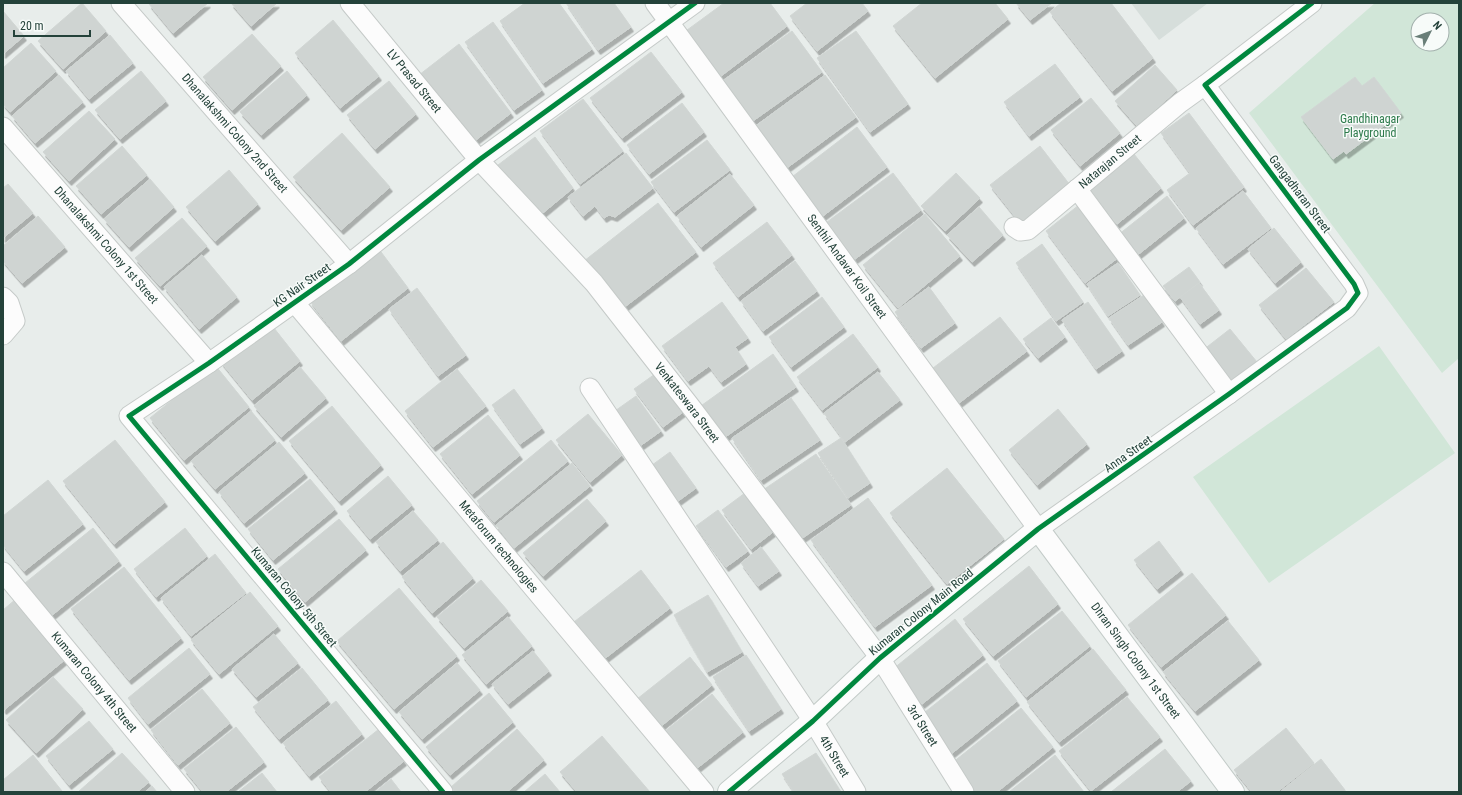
<svg xmlns="http://www.w3.org/2000/svg" width="1462" height="795" font-family="'Roboto Condensed',sans-serif">
	<style>
		.built { fill: #d6dedb }
		.green { fill: #d1e6d8; fill-rule: evenodd }
		.building { fill: #cfd4d2; stroke: #d1d6d4; filter: url(#shadow) }
		.lines { fill: none; stroke-linecap: round; stroke-linejoin: round }
		.street-casing { stroke: #c5cac8; stroke-width: 21 }
		.secondary-casing { stroke: #c3cbc8; stroke-width: 24 }
		.street { stroke: #fcfcfc; stroke-width: 19 }
		.secondary { stroke: #fcfcfc; stroke-width: 22 }
		.cycleway-casing { stroke: #f7fbf9; stroke-width: 8 }
		.cycleway { stroke: #00873e; stroke-width: 5 }
		.labels { text-anchor: middle; stroke-width: 3; stroke-linejoin: round; paint-order: stroke }
		.street-label { font-size: 12px; fill: #24423a; stroke: #f7fbf9 }
		.park-label { font-size: 12px; fill: #2d7a4b; stroke: #f7fbf9 }
	</style>
	<defs>
		<filter id="shadow"><feDropShadow dx="2.5" dy="4.5" stdDeviation="0" flood-color="#0004"/></filter>
	</defs>
	<rect width="100%" height="100%" fill="#e8edeb"/>
	<path class="built" d="M1131 3H1208L1159 40Z"/>
	<path class="green" d="M1375 3H1459V358L1442 373 1249 113ZM1418 20H1442V44H1418Z
		M1379 346 1455 453 1269 583 1193 477Z"/>
	<path class="building" d="M82 3 106 31 63 69 38 41Z
		M151 3H208L173 33 149 4Z
		M231 3H277L251 26Z
		M525 3H559L592 49 543 83 500 21Z
		M566 3H614L631 27 598 50Z
		M724 3H770L787 26 717 79 683 33Z
		M807 3H862L868 11 817 51 790 16Z
		M922 3H995L1008 19 935 78 893 26Z
		M1016 3H1052L1030 20Z
		M1061 3H1111L1153 58 1112 91 1050 12Z
		M3 11 24 36 3 54Z
		M333 20 379 76 340 108 295 53Z
		M493 22 542 90 514 110 465 42Z
		M792 31 822 72 750 123 721 82Z
		M856 31 908 104 870 132 817 58Z
		M252 34 281 66 232 110 203 77Z
		M110 35 133 63 89 99 66 71Z
		M31 43 56 71 10 112 3 104V68Z
		M459 44 511 113 472 143 419 75Z
		M651 52 682 92 622 138 590 98Z
		M1055 64 1080 97 1029 136 1004 102Z
		M1155 65 1177 90 1137 126 1115 101Z
		M141 71 166 101 120 139 95 110Z
		M287 71 307 95 261 135 240 112Z
		M59 75 83 102 35 143 12 116Z
		M825 75 856 117 784 170 753 128Z
		M1355 77 1362 86 1374 77 1401 113 1346 154 1344 151 1333 159 1301 117Z
		M389 81 416 114 375 149 347 115Z
		M1091 98 1120 133 1080 166 1051 130Z
		M583 99 623 151 580 184 540 131Z
		M682 103 704 132 649 174 627 145Z
		M89 111 115 139 69 181 43 152Z
		M1189 113 1244 187 1193 225 1167 190 1190 173 1161 133Z
		M857 127 887 167 819 219 788 180Z
		M342 133 390 187 341 230 293 177Z
		M535 137 573 188 538 217 498 165Z
		M707 140 730 170 674 212 651 182Z
		M122 146 147 175 101 214 76 186Z
		M1040 146 1070 185 1021 224 990 185Z
		M626 153 653 188 615 217 609 215 604 218 595 206 583 216 568 197Z
		M1134 154 1161 188 1117 224 1090 190Z
		M229 170 258 204 215 241 186 207Z
		M893 173 921 210 855 259 827 222Z
		M956 173 980 198 945 231 921 206Z
		M730 174 754 205 701 247 677 216Z
		M150 179 174 207 129 247 104 219Z
		M8 184 33 213 3 238V188Z
		M1243 191 1271 228 1223 264 1196 228Z
		M1167 196 1184 218 1135 257 1118 235Z
		M658 203 696 252 622 309 584 261Z
		M1079 205 1119 257 1085 283 1046 231Z
		M979 207 1003 235 972 262 947 235Z
		M925 214 960 256 898 308 863 265Z
		M38 216 65 247 22 283 3 261V246Z
		M182 218 207 246 160 286 135 258Z
		M767 222 792 255 738 297 713 263Z
		M1274 228 1301 262 1275 283 1248 249Z
		M1042 244 1083 302 1056 321 1016 263Z
		M378 248 408 288 341 341 310 301Z
		M202 255 237 297 199 329 164 287Z
		M795 261 817 291 763 331 741 301Z
		M1118 263 1140 295 1108 316 1087 284Z
		M1189 267 1200 282 1175 301 1163 286Z
		M1306 268 1334 302 1286 339 1259 305Z
		M1199 283 1219 310 1200 324 1180 297Z
		M929 287 955 323 921 348 895 312Z
		M417 288 466 355 438 376 389 309Z
		M1144 295 1162 322 1128 345 1109 318Z
		M822 297 844 327 791 367 769 337Z
		M722 302 748 338 735 347 746 364 721 382 709 366 688 381 662 346Z
		M1088 302 1122 351 1096 369 1062 320Z
		M1000 317 1027 351 959 403 933 368Z
		M1051 318 1065 337 1038 358 1023 339Z
		M270 323 300 361 252 400 221 362Z
		M1230 329 1257 362 1230 384 1203 350Z
		M853 334 878 367 822 410 797 377Z
		M773 354 796 387 721 440 698 408Z
		M215 365 249 407 184 460 150 418Z
		M300 367 326 398 281 437 254 406Z
		M457 369 486 406 433 447 405 411Z
		M878 372 900 400 845 442 824 413Z
		M655 374 683 412 663 427 634 389Z
		M514 389 542 428 520 444 492 405Z
		M636 396 661 431 637 448 612 413Z
		M791 398 820 440 761 480 732 438Z
		M332 406 381 465 339 501 289 441Z
		M1058 409 1087 444 1037 485 1009 450Z
		M251 411 275 440 215 489 191 461Z
		M588 414 622 455 590 482 556 440Z
		M488 415 520 455 472 494 440 454Z
		M841 438 870 483 848 498 818 453Z
		M115 440 165 502 114 544 63 481Z
		M551 440 568 461 494 522 477 501Z
		M279 442 305 473 244 523 219 492Z
		M670 452 696 488 674 504 648 468Z
		M816 454 851 505 798 541 763 490Z
		M572 463 590 486 514 548 496 525Z
		M947 468 1004 539 947 584 890 513Z
		M388 476 412 505 370 539 347 511Z
		M310 479 335 509 273 560 248 529Z
		M48 480 83 524 24 571 3 545V516Z
		M745 493 773 532 751 549 722 510Z
		M868 498 932 585 875 627 811 540Z
		M587 499 606 521 543 576 523 553Z
		M718 510 748 551 726 567 696 526Z
		M413 511 438 540 400 571 376 542Z
		M339 519 366 550 305 602 278 569Z
		M93 528 119 561 51 616 25 583Z
		M185 528 207 556 156 597 134 569Z
		M1159 541 1181 570 1157 589 1134 560Z
		M443 542 473 578 432 613 402 577Z
		M761 547 779 571 758 586 741 563Z
		M215 554 246 593 191 636 161 598Z
		M1029 566 1058 604 993 656 963 619Z
		M124 567 181 638 129 680 71 609Z
		M641 570 670 608 599 663 570 625Z
		M1192 573 1226 615 1161 667 1128 625Z
		M481 580 508 611 464 648 437 617Z
		M399 588 457 656 394 709 337 641Z
		M250 592 278 626 219 674 191 640Z
		M708 595 742 652 707 672 674 615Z
		M16 599 67 658 4 710 3 709V610Z
		M1062 611 1090 646 1026 697 998 661Z
		M508 617 532 646 486 684 462 655Z
		M955 619 983 655 922 704 893 669Z
		M1228 621 1259 660 1195 711 1163 672Z
		M274 634 298 663 256 697 232 669Z
		M189 648 210 674 148 724 128 698Z
		M1093 649 1126 690 1059 742 1027 702Z
		M533 651 549 671 508 704 492 684Z
		M746 655 781 709 749 731 713 677Z
		M690 657 712 685 660 727 637 699Z
		M457 663 480 690 422 739 399 712Z
		M987 663 1017 701 951 754 920 716Z
		M302 668 328 700 279 739 253 707Z
		M53 677 83 709 36 753 6 720Z
		M202 689 230 723 178 765 151 730Z
		M489 693 513 722 450 775 426 747Z
		M712 694 743 732 696 769 665 731Z
		M1127 697 1160 737 1091 791 1059 751Z
		M336 701 362 734 309 776 283 743Z
		M1021 708 1053 747 997 792H974L952 763Z
		M89 721 113 749 69 785 46 756Z
		M236 727 264 762 226 792H203L184 769Z
		M1286 728 1314 763 1277 792H1252L1234 770Z
		M379 729 404 761 365 792H331L319 777Z
		M517 729 544 760 507 792H455L451 787Z
		M602 736 650 792H577L560 772Z
		M1165 749 1191 781 1177 792H1111Z
		M122 753 149 782 137 792H78Z
		M816 753 841 792H794L782 774Z
		M33 755 62 791 3 792V780Z
		M1055 755 1084 792H1009Z
		M1321 759 1345 790 1342 792H1280Z
		M262 773 277 792H238Z
		M545 774 560 792H524Z
		M391 779 401 792H375Z
		M152 786 157 792H145Z"/>
	<g class="lines">
		<defs>
			<g id="street">
				<path id="s1" d="M121 3 349 264"/>
				<path id="s2" d="M350 3 479 160 594 283 694 411 880 658 964 792"/>
				<path id="s3" d="M655 3 1038 529 1229 394 1347 308 1358 293 1354 284 1205 85 1312 3"/>
				<path id="s4" d="M3 127 209 363"/>
				<path d="M1077 189 1229 394"/>
				<path id="s5" d="M1014 227 1020 231 1028 230 1180 103 1205 85"/>
				<path d="M3 297 9 303 15 321 3 335"/>
				<path id="s6" d="M294 302 704 792"/>
				<path id="s7" d="M590 388 813 721 856 792"/>
				<path id="s8" d="M3 572 185 792"/>
				<path d="M443 792 129 416 209 363 349 264 479 160 695 3"/>
			</g>
			<g id="secondary">
				<path id="s9" d="M729 792 813 721 880 658 1038 529 1233 792"/>
			</g>
		</defs>
		<use href="#street" class="street-casing"/>
		<use href="#secondary" class="secondary-casing"/>
		<use href="#street" class="street"/>
		<use href="#secondary" class="secondary"/>
		<defs>
			<path id="cycleway" d="M443 792 129 416 209 363 349 264 479 160 695 3
				M729 792 813 721 880 658 1038 529 1229 394 1347 308 1358 293 1354 284 1205 85 1312 3"/>
		</defs>
		<use href="#cycleway" class="cycleway-casing"/>
		<use href="#cycleway" class="cycleway"/>
	</g>
	<g class="labels">
		<g class="street-label">
			<text dy="4" stroke="none"><textPath href="#s2" startOffset="101">LV Prasad Street</textPath></text>
			<text dy="4" stroke="none"><textPath href="#s1" startOffset="173">Dhanalakshmi Colony 2nd Street</textPath></text>
			<text dy="4" stroke="none"><textPath href="#s5" startOffset="122">Natarajan Street</textPath></text>
			<text transform="translate(1300 194) rotate(53)" y="4">Gangadharan Street</text>
			<text dy="4" stroke="none"><textPath href="#s4" startOffset="157">Dhanalakshmi Colony 1st Street</textPath></text>
			<text dy="4" stroke="none"><textPath href="#s3" startOffset="326">Senthil Andavar Koil Street</textPath></text>
			<text transform="translate(302 285) rotate(-35)" y="4">KG Nair Street</text>
			<text dy="4" stroke="none"><textPath href="#s2" startOffset="523">Venkateswara Street</textPath></text>
			<text transform="translate(1128 454) rotate(-35)" y="4">Anna Street</text>
			<text dy="4" stroke="none"><textPath href="#s6" startOffset="319">Metaforum technologies</textPath></text>
			<text transform="translate(294 597) rotate(50)" y="4">Kumaran Colony 5th Street</text>
			<text transform="translate(921 612) rotate(-39)" y="4">Kumaran Colony Main Road</text>
			<text dy="4" stroke="none"><textPath href="#s9" startOffset="570">Dhran Singh Colony 1st Street</textPath></text>
			<text dy="4" stroke="none"><textPath href="#s8" startOffset="143">Kumaran Colony 4th Street</textPath></text>
			<text dy="4" stroke="none"><textPath href="#s2" startOffset="923">3rd Street</textPath></text>
			<text dy="4" stroke="none"><textPath href="#s7" startOffset="442">4th Street</textPath></text>
		</g>
		<g class="park-label">
			<text x="1370" y="123">Gandhinagar<tspan x="1370" dy="14">Playground</tspan></text>
		</g>
	</g>
	<rect width="1462" height="795" fill="none" stroke="#24423a" stroke-width="8"/>
	<g transform="translate(1430 32) rotate(48)"><circle r="19" fill="#f7fbf9" stroke="#a3b1ad"/>
	<path d="M0-3L7 15L0 10L-7 15Z" fill="#697e78"/>
	<text y="-6" font-size="11" font-weight="bold" text-anchor="middle" fill="#24423a">N</text>
	</g>
	<path d="M14 30v6h76v-6" fill="none" stroke="#24423a" stroke-width="2"/>
	<text x="20" y="30" font-size="12" fill="#24423a" stroke="#f7fbf9" stroke-width="3" paint-order="stroke">20 m</text>
</svg>
